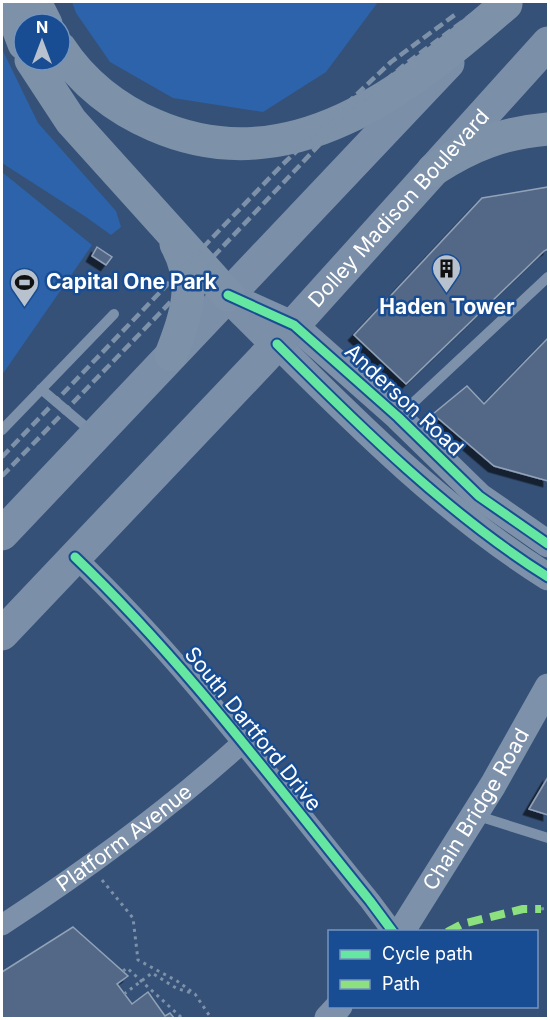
<svg xmlns="http://www.w3.org/2000/svg" width="550" height="1020" font-family="Inter,sans-serif">
	<style>
		.green { fill: #2d63aa }
		.building { fill: #526886; stroke: #92a2b8; stroke-width: 1.5; filter: url(#shadow) }
		.lines { fill: none; stroke-linecap: round; stroke-linejoin: round }
		.path { stroke: #7d91aa; stroke-width: 3; stroke-dasharray: 3 4.5; stroke-linecap: butt }
		.service { stroke: #7d91aa; stroke-width: 10 }
		.minor { stroke: #7d91aa; stroke-width: 21 }
		.tertiary { stroke: #7d91aa; stroke-width: 27 }
		.primary { stroke: #7c8fa8; stroke-width: 33 }
		.motorway { stroke: #7d91a9; stroke-width: 33 }
		.rail { stroke: #7d91a9; stroke-width: 4.5; stroke-dasharray: 10 4.5; stroke-linecap: butt }
		.quiet { stroke: #8de07e; stroke-width: 8; stroke-dasharray: 15 8; stroke-linecap: butt }
		.cycleway-casing { stroke: #194d93; stroke-width: 13 }
		.cycleway { stroke: #66e7a1; stroke-width: 9 }
		.labels { text-anchor: middle; stroke-width: 5; stroke-linejoin: round; paint-order: stroke }
		.street-label { font-size: 21px; fill: #fff; stroke: #194d93 }
		.poi-label { font-size: 21px; font-weight: bold; fill: #fff; stroke: #194d93; text-anchor: start }
	</style>
	<defs>
		<filter id="shadow"><feDropShadow dx="-5.5" dy="5.5" stdDeviation="0" flood-color="#0009"/></filter>
	</defs>
	<rect width="100%" height="100%" fill="#355177"/>
	<path class="green" d="M72 2H378L326 72 263 112 173 98 110 62 76 13Z
		M2 49 38 123 116 211 121 227 111 235 86 217 2 163Z
		M2 172 92 245 2 375Z"/>
	<path class="building" d="M548 187V249L544 251 406 384 354 335 482 198Z
		M97 247 112 257 106 265 92 256Z
		M548 338V481L494 466 433 414 467 386 484 404Z
		M548 777V815L529 809Z
		M73 927 128 976 117 984 132 1004 148 992 165 1016 170 1013 174 1018H2V972Z"/>
	<g class="lines">
		<path class="path" d="M102 880 133 918 138 960 177 981 195 994 211 1018
			M541 909 548 908
			M123 971 127 968 182 1018
			M124 994 152 973 176 988 191 993"/>
		<path class="service" d="M41 389 93 433
			M399 416 548 277
			M2 430 114 314
			M475 815 548 838"/>
		<g class="minor">
			<path d="M75 557C184 661 275 784 370 901L393 932"/>
			<path id="s1" d="M2 925C86 870 167 811 242 743"/>
		</g>
		<g class="tertiary">
			<path d="M238 300 294 325 398 417 479 496 548 544"/>
			<path d="M277 344C360 427 449 515 548 577"/>
			<path id="s2" d="M401 932 493 785 548 687"/>
			<path d="M328 1018 339 1006"/>
		</g>
		<g class="primary">
			<path d="M228 295 277 344"/>
			<path d="M2 534 448 63"/>
			<path id="s3" d="M2 634 263 359 548 43"/>
		</g>
		<path class="motorway" d="M8 2 24 44
			M35 2 46 24
			M60 48C82 82 116 109 154 125 291 185 408 89 506 4
			M31 60 71 121 228 295
			M433 170C471 145 503 133 548 129
			M171 355C186 315 198 284 176 244"/>
		<path class="rail" d="M2 457 282 165 391 62 456 14
			M2 476 159 314 354 108 403 66 489 2"/>
		<path class="quiet" d="M447 932 462 924 523 909H541"/>
		<defs>
			<path id="cycleway" d="M228 295 294 325 398 417 479 496 548 544
				M277 344C360 427 449 515 548 577
				M75 557C184 661 275 784 370 901L393 932"/>
		</defs>
		<use href="#cycleway" class="cycleway-casing"/>
		<use href="#cycleway" class="cycleway"/>
	</g>
	<defs>
		<symbol id="building-pin" viewBox="-11 -11 22 30"><path d="M0 17L-7.5 6A9.5 9.5 0 1 1 7.5 6Z" fill="#b8c2cf" stroke="#194d93"/><path d="M-4-6H4V6H1V3H-1V6H-4ZM-2.5-4.3h1.7v1.8h-1.7ZM.8-4.3h1.7v1.8H.8ZM-2.5-1h1.7V.8h-1.7ZM.8-1h1.7V.8H.8Z" fill="#111"/></symbol>
		<symbol id="stadium-pin" viewBox="-11 -11 22 30"><path d="M0 17L-7.5 6A9.5 9.5 0 1 1 7.5 6Z" fill="#b8c2cf" stroke="#194d93"/><path d="M0-5a6.5 5 0 1 0 0 10a6.5 5 0 1 0 0-10ZM-3.5-1.8h7v3.6h-7Z" fill="#111"/></symbol>
	</defs>
	<g fill-rule="evenodd">
		<use href="#building-pin" x="430" y="252" width="33" height="45"/>
		<use href="#stadium-pin" x="8" y="266" width="33" height="45"/>
	</g>
	<g class="labels">
		<g class="street-label">
			<text dy="7" stroke="none"><textPath href="#s3" startOffset="582">Dolley Madison Boulevard</textPath></text>
			<text transform="translate(404 400) rotate(43)" y="7">Anderson Road</text>
			<text transform="translate(253 729) rotate(51)" y="7">South Dartford Drive</text>
			<text dy="7" stroke="none"><textPath href="#s2" startOffset="144">Chain Bridge Road</textPath></text>
			<text dy="7" stroke="none"><textPath href="#s1" startOffset="150">Platform Avenue</textPath></text>
		</g>
		<g class="poi-label">
			<text x="46" y="289">Capital One Park</text>
			<text x="447" y="314" text-anchor="middle">Haden Tower</text>
		</g>
	</g>
	<rect width="550" height="1020" fill="none" stroke="#ffffff" stroke-width="6"/>
	<rect x="328" y="930" width="210" height="78" fill="#194d93" stroke="#7594be" stroke-width="1.5"/>
	<rect x="340" y="950" width="30" height="9" fill="#66e7a1" stroke="#7594be" stroke-width="1.5"/>
	<text x="382" y="960" font-size="18" fill="#ffffff">Cycle path</text>
	<rect x="340" y="980" width="30" height="9" fill="#8de07e" stroke="#7594be" stroke-width="1.5"/>
	<text x="382" y="990" font-size="18" fill="#ffffff">Path</text>
	<g transform="translate(42 42)"><circle r="28" fill="#194d93" stroke="#7594be" stroke-width="1.5"/>
	<path d="M0-4.5L10 22L0 15L-10 22Z" fill="#b8c2cf"/>
	<text y="-9" font-size="16" font-weight="bold" text-anchor="middle" fill="#ffffff">N</text>
	</g>
</svg>
